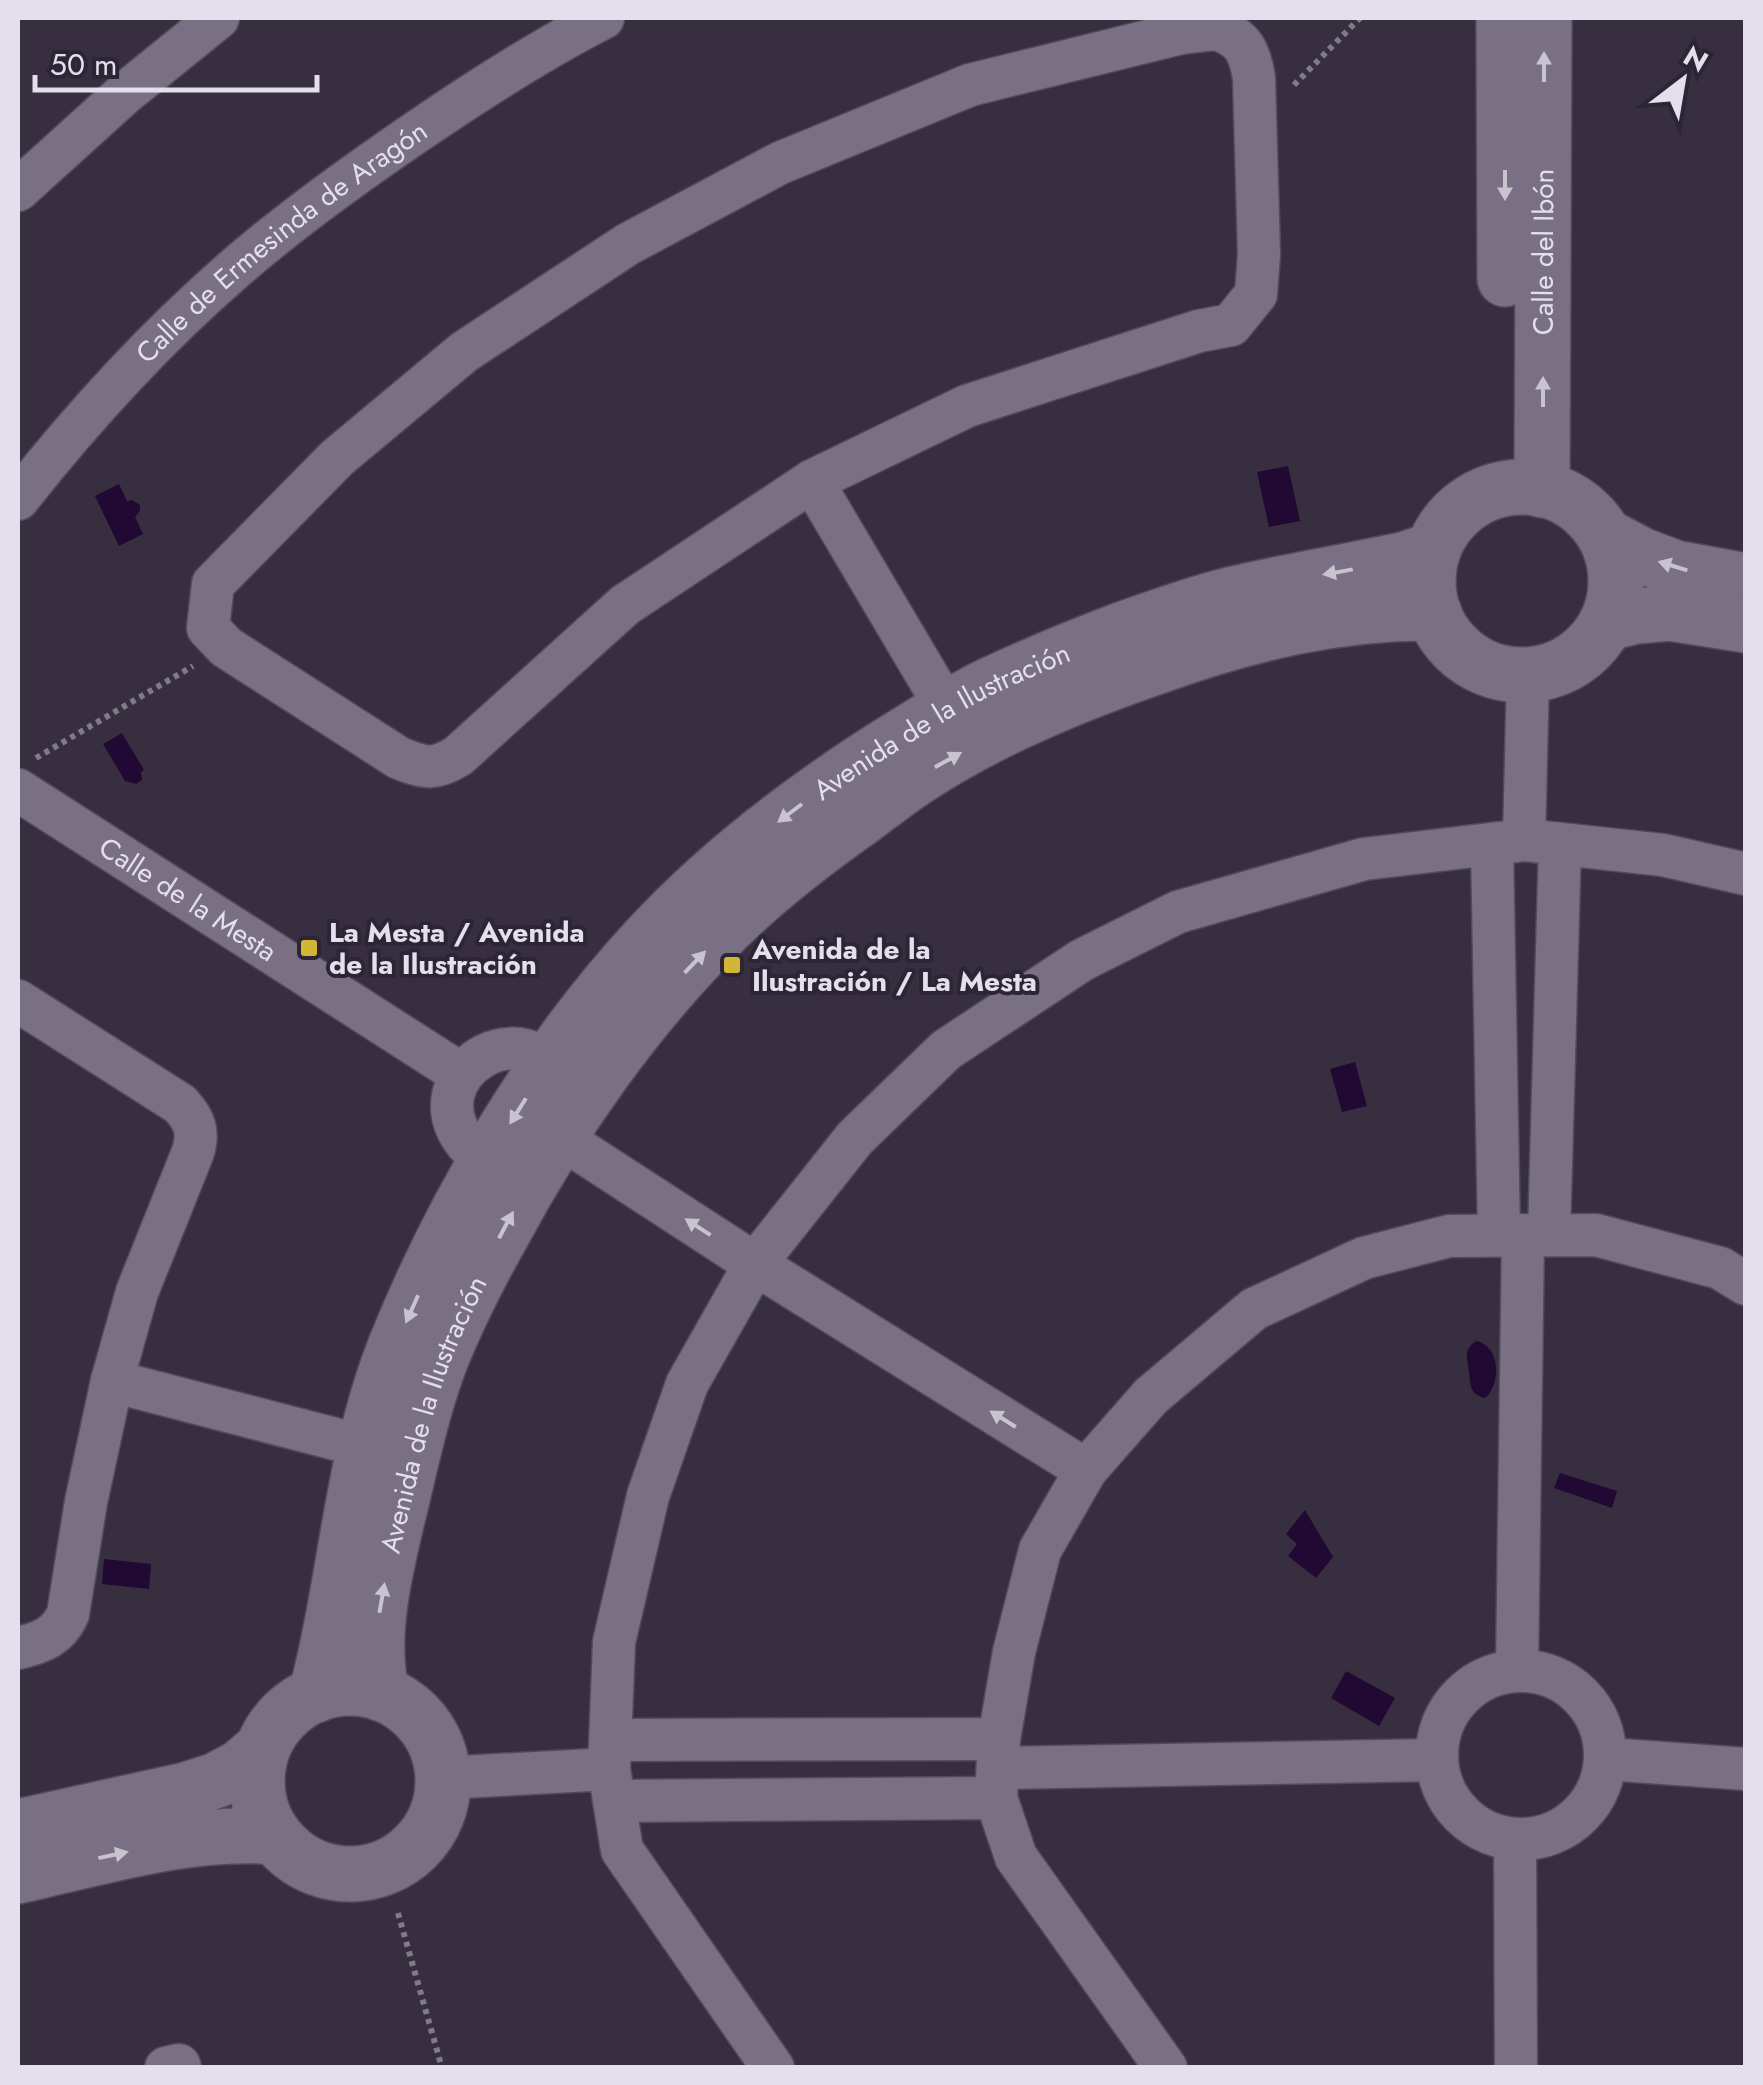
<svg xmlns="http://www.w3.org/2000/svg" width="1763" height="2085" font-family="Jost,sans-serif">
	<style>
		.water { fill: #210933 }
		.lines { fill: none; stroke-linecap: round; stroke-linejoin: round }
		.street-casing { stroke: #514b59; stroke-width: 45 }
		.secondary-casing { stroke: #514b59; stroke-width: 58 }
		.path { stroke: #817b88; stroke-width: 6; stroke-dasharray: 5 5; stroke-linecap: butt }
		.street { stroke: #797083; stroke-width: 42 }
		.secondary { stroke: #797083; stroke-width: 55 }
		.oneway { fill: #c9c3d0 }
		.poi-dot { fill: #d2b736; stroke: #2c2535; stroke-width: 4 }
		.labels { text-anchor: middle; stroke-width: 8; stroke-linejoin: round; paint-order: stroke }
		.street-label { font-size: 28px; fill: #e4dfea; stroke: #2c2535 }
		.poi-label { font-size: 28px; font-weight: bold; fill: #e4dfea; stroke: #2c2535; text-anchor: start }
	</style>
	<rect width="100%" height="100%" fill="#372f3f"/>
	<path class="water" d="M1288 466 1300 521 1269 527 1257 472Z
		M119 484 127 501 132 500 140 505V511L135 517 143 534 119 546 95 496Z
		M122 733 144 770 141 772 142 780 136 784 125 781 103 744Z
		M1355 1062 1367 1106 1342 1112 1330 1069Z
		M1476 1341C1500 1345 1502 1384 1485 1398 1469 1394 1471 1386 1469 1372 1467 1357 1463 1350 1476 1341Z
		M1560 1473 1617 1491 1612 1508 1554 1488Z
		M1305 1510 1333 1557 1316 1578 1288 1556 1297 1544 1286 1534Z
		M104 1559 151 1564 149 1589 102 1584Z
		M1346 1671 1395 1698 1379 1726 1331 1698Z"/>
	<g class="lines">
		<defs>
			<g id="street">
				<path d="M1216 29C1243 37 1250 52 1254 78L1259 254 1256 294 1231 325 1199 331 967 406 812 481 625 605 458 756C434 771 424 768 399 758L226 647 208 628 213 584 337 458 464 352 628 244 780 163 970 85 1181 33Z"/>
				<path d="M18 190 124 94 218 18"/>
				<path d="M812 481 947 709"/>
				<path id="s1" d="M18 499C82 418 153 340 232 271 289 221 352 176 415 133 475 92 538 51 603 18"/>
				<path id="s2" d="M18 790 461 1074"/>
				<path d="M1524 840 1528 675"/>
				<path d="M1492 844 1499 1235"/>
				<path d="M18 1001 180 1104C195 1120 199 1132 193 1152L137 1292 112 1381 86 1502 68 1614C58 1637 40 1643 18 1648"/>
				<path d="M578 1149 755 1264 1086 1470"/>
				<path d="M515 1163C497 1165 478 1158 467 1144 411 1075 527 1002 565 1087"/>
				<path d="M1549 1235 1560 844"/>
				<path d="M112 1381 366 1447"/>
				<path d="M1517 1670 1523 1235"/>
				<circle cx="1521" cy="1755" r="84"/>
				<path d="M611 1740 999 1739"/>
				<path d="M1607 1759 1746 1769"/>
				<path d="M998 1768 1436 1760"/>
				<path d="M443 1778 609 1769"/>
				<path d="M614 1801 996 1798"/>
				<path d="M1515 1840 1516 2068"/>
				<path d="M166 2068 179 2065 180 2068"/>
				<path d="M773 2068 622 1850 609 1769 614 1642 648 1496 687 1384 755 1264 855 1138 946 1050 1082 960 1178 912 1364 859 1524 840 1663 855 1746 874"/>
				<path d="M1166 2068 1016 1857 996 1798 999 1739 1014 1652 1040 1550 1086 1470 1151 1396 1254 1309 1364 1258 1449 1236 1596 1235 1720 1268 1746 1284"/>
			</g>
			<g id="secondary">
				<path d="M1504 18 1505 279"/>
				<circle cx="1522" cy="581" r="94"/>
				<path id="s3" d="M1542 490 1544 18"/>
				<path d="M1605 536 1641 555 1675 568 1746 581"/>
				<path d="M1607 623 1636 616 1670 613 1746 625"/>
				<circle cx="350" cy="1781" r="93"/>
				<path id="s4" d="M382 1694C365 1626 393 1541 408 1473 417 1436 426 1398 440 1361 457 1318 479 1275 502 1234 561 1124 638 1014 727 927 769 886 816 850 863 817 883 802 903 786 924 773 996 727 1077 694 1158 666 1248 634 1337 612 1434 613"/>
				<path id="s5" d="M316 1695C347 1579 351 1457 396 1345 453 1203 543 1052 648 939 721 860 809 794 901 737 930 719 959 700 990 685 1033 665 1079 646 1124 629 1158 617 1194 604 1230 595 1288 581 1347 572 1406 559L1433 550"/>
				<path d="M18 1827 186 1790 217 1780 241 1767 262 1749"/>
				<path d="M18 1876C99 1858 192 1829 275 1837"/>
			</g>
		</defs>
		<use href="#street" class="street-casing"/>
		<use href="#secondary" class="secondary-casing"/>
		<path class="path" d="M1294 85 1360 18
			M36 758 193 666
			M398 1913 442 2068"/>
		<use href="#street" class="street"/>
		<use href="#secondary" class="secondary"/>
	</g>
	<defs><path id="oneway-solid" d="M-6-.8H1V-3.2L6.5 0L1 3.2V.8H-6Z" transform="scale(2.5)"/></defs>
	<g class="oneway">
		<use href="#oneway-solid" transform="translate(1544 67) rotate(-90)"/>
		<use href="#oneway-solid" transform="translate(1505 185) rotate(90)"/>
		<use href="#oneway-solid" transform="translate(1543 392) rotate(-90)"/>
		<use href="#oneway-solid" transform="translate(1673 566) rotate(-163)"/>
		<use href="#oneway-solid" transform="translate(1338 572) rotate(170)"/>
		<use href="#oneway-solid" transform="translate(948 760) rotate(-29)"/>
		<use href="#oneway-solid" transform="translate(790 813) rotate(143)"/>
		<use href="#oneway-solid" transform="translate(695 962) rotate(-46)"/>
		<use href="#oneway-solid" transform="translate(518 1111) rotate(122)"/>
		<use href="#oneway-solid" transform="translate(506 1225) rotate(-62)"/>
		<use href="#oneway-solid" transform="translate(698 1227) rotate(-147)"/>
		<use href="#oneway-solid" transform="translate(412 1309) rotate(114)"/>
		<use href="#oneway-solid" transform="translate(1003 1419) rotate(-148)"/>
		<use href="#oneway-solid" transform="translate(382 1598) rotate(-80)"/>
		<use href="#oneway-solid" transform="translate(113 1855) rotate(-12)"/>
	</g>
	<g class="poi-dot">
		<rect x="299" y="938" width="20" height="20" rx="5"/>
		<rect x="722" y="955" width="20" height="20" rx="5"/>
	</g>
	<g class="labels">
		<g class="street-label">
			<text dy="10" stroke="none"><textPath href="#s1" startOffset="370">Calle de Ermesinda de Aragón</textPath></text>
			<text dy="10" stroke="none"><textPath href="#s3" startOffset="238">Calle del Ibón</textPath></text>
			<text dy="10" stroke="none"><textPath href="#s5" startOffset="1208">Avenida de la Ilustración</textPath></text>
			<text dy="10" stroke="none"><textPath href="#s2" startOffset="202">Calle de la Mesta</textPath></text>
			<text dy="10" stroke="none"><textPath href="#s4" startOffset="288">Avenida de la Ilustración</textPath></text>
		</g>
		<g class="poi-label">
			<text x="329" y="942">La Mesta / Avenida<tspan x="329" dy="32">de la Ilustración</tspan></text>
			<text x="752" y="959">Avenida de la<tspan x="752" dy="32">Ilustración / La Mesta</tspan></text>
		</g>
	</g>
	<rect width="1763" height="2085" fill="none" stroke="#e4dfea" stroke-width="40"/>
	<g transform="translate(1683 80) rotate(31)" stroke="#2c2535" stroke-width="8" paint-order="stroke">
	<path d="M0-8L18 38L0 25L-18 38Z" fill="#e4dfea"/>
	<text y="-15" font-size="28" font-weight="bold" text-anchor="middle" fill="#e4dfea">N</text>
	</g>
	<path d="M35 75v15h282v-15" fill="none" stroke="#e4dfea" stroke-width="5"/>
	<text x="50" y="75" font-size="30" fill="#e4dfea" stroke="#2c2535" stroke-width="8" paint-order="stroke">50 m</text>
</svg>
